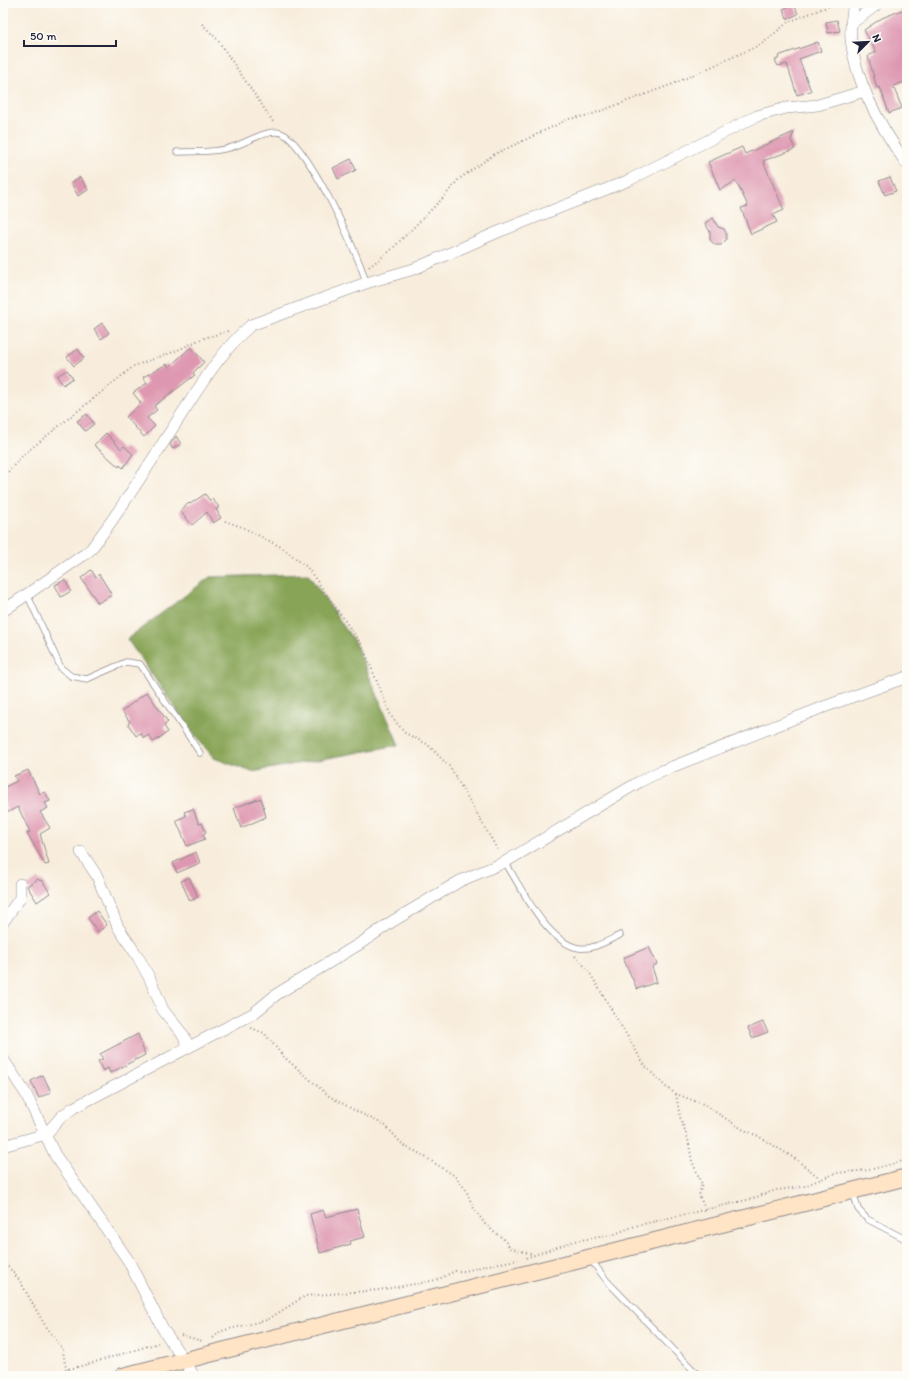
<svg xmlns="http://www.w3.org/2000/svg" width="910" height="1379" font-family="Itim,sans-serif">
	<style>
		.forest { fill: #88a456; stroke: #556348 }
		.building { fill: #de97b0 }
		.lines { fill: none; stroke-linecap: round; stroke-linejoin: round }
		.service-casing { stroke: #8d888c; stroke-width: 7 }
		.minor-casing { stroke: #8d888c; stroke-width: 12 }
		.secondary-casing { stroke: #8d888c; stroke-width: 18 }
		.path { stroke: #8d888c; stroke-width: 2; stroke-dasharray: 1 3; stroke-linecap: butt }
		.service { stroke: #fff; stroke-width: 5.5 }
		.minor { stroke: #fff; stroke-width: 11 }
		.secondary { stroke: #ffe4c6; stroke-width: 16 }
	</style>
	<rect width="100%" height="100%" fill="#fdfcf7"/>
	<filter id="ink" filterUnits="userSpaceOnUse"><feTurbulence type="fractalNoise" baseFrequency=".025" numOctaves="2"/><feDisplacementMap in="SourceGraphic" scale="8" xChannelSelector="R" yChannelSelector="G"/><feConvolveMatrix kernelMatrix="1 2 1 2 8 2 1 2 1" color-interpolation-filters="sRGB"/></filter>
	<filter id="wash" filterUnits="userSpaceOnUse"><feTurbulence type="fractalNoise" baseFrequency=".012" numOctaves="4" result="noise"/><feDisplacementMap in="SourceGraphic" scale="16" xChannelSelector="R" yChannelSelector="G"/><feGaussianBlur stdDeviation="0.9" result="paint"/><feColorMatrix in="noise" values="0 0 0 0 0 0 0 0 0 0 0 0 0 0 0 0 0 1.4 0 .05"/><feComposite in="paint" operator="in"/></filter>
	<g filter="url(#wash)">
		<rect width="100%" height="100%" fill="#f8eddc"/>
		<path class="forest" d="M308 574 354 641 399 745 252 772 214 758 192 732 127 639 210 577Z"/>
		<g id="blocks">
			<path class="building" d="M794 4 798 14 787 19 783 9Z
				M902 10 907 23V81L893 86 902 108 889 113 880 87 877 88 868 56 876 52 864 30 882 18Z
				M837 20 840 31 828 33 826 22Z
				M818 42 821 51 799 59 811 91 797 95 787 64 778 66 775 60 779 58 778 56Z
				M794 132 791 140 795 149 763 161 784 210 773 215 777 222 751 234 741 208 748 206 736 181 720 190 708 162 742 147 745 154Z
				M351 159 356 170 338 179 333 168Z
				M80 177 88 190 78 196 71 183Z
				M890 177 896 191 885 195 879 181Z
				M713 218 718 227 724 229 726 233V240L721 245H715L710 240V232L705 223Z
				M102 323 109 333 101 339 94 329Z
				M191 347 204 362 193 373 195 375 154 406 157 410 147 418 155 426 144 437 126 417 141 403 133 393 147 383 143 377 167 364 169 367Z
				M78 349 84 358 74 366 67 357Z
				M67 370 73 378 63 385 57 376Z
				M87 414 94 424 85 431 77 421Z
				M106 433 121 449 124 446 133 454 123 468 120 465 119 467 94 445Z
				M176 436 181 444 173 449 170 445Z
				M205 494 210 501 212 499 219 507 216 509 221 518 213 523 207 512 192 525 180 511 189 503 190 504Z
				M91 570 96 577 99 574 112 595 98 603 81 578Z
				M65 580 71 591 61 597 55 585Z
				M147 692 168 722 164 726 168 732 153 742 149 735 144 738 140 733 136 736 128 724 130 722 122 711Z
				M28 770 40 794 45 792 50 801 45 803 48 808 40 812 50 828 40 834 49 864 45 865 27 833 30 832 18 807 8 812 3 802V788L17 781 14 776Z
				M261 798 266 817 241 828 234 808Z
				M193 809 199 824 202 823 206 832 203 834 205 839 187 846 176 820 186 816 184 812Z
				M196 852 200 863 177 873 173 863Z
				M189 877 198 897 190 901 181 881Z
				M38 879 40 881 42 880 50 893 37 902 27 886Z
				M97 911 107 925 98 932 88 918Z
				M649 947 657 964 652 967 657 982 637 989 623 958Z
				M763 1022 768 1032 752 1038 748 1028Z
				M138 1034 145 1055 110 1073 108 1068 103 1071 98 1061 103 1059 100 1054Z
				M43 1075 51 1092 39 1098 31 1081Z
				M357 1209 365 1237 350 1241 351 1244 320 1253 310 1214 323 1210 326 1217Z"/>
		</g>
	</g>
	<g filter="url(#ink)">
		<use href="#blocks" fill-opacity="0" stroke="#8d888c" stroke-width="1"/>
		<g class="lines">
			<defs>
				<path id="service" d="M177 152C193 151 213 153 229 148 243 145 267 128 281 133 306 141 360 256 366 283
					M27 594 61 668 71 676 87 679 126 662 140 664 200 753
					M505 862C521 887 547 943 579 948 593 950 607 941 620 935
					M853 1192 858 1209 867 1219 907 1240
					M591 1260 607 1281 699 1376"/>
				<path id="minor" d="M854 3C852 14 850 28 851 40 856 84 881 128 907 164
					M852 23 879 3
					M3 611 85 554 91 549C125 505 154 456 185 409 204 380 224 348 251 325L366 283 414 269 498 232 627 181 757 116 786 108 818 105 865 91
					M81 852 97 876 118 927 138 957 150 979 163 1010 184 1036 188 1047
					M3 922 20 898V884
					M3 1059 26 1094 55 1155 128 1260 163 1329 194 1376
					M3 1146 46 1134 62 1116 73 1108 254 1013 277 994 361 943 393 921 460 881 505 862 639 782 659 772 821 708 907 677"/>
				<path id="secondary" d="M123 1376 907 1177"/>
			</defs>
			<use href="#service" class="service-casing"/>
			<use href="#minor" class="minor-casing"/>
			<use href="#secondary" class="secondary-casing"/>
			<path class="path" d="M202 24 217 39 274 123
				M369 267 390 251 443 198 459 179 493 155 569 119 590 115 673 84 762 44 788 22 837 3
				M3 478 23 455 134 366 176 351 201 339 228 331
				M225 521 242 527 281 547 307 567 362 645 391 716 405 733 427 744 450 767 499 852
				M575 956 588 970 645 1066 666 1087 676 1094 703 1104 742 1129 758 1136 794 1158 820 1178
				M251 1028 264 1033 284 1057 329 1096 354 1110 385 1125 404 1146 417 1152 455 1176 466 1190 473 1207 485 1224 495 1233 503 1238 510 1248 534 1255
				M676 1094 680 1117 688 1139 692 1161 702 1184 699 1195 706 1211
				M526 1258 574 1241 612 1235 635 1226 751 1199 776 1190 802 1187 836 1173 869 1170 907 1160
				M3 1260 20 1281 43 1322 63 1350 65 1365 74 1376
				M181 1335 202 1341
				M213 1338 221 1331 267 1320 305 1296 379 1290 427 1282 439 1279 455 1271H465L488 1265 518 1260
				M42 1376 92 1363 158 1343"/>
			<use href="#service" class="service"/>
			<use href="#minor" class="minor"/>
			<use href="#secondary" class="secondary"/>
		</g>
	</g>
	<rect width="910" height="1379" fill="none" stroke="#fdfcf7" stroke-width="16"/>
	<g transform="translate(868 42) rotate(66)" stroke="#fdfcf7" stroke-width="3" paint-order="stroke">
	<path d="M0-3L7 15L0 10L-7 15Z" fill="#22223b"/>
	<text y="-6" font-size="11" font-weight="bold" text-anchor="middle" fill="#22223b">N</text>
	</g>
	<path d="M24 40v6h92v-6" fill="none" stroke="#22223b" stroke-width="2"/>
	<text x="30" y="40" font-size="12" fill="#22223b" stroke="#fdfcf7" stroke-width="3" paint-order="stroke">50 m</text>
</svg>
